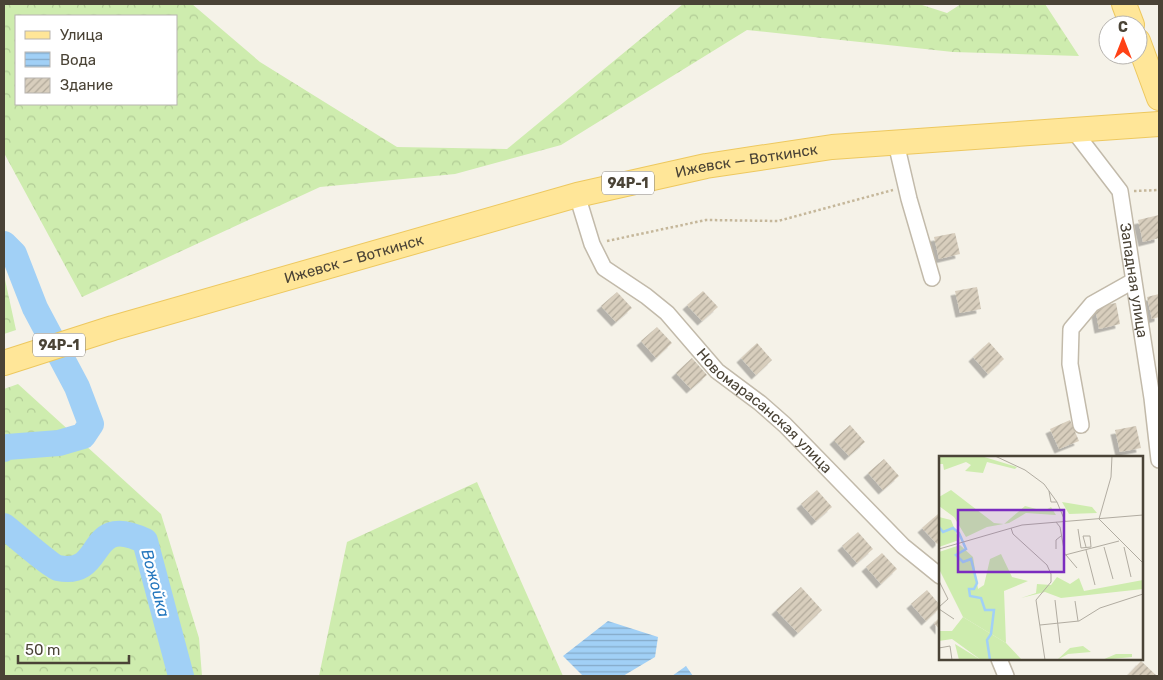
<svg xmlns="http://www.w3.org/2000/svg" width="1163" height="680" font-family="Rubik,sans-serif">
	<style>
		.forest { fill: url(#forest-crowns); fill-rule: evenodd }
		.water { fill: url(#water-rules) }
		.lines { fill: none; stroke-linecap: round; stroke-linejoin: round }
		.river { stroke: #a1d0f6; stroke-width: 26 }
		.building { fill: url(#building-hatch); filter: url(#shadow) }
		.street-casing { stroke: #c2baaa; stroke-width: 18 }
		.primary-casing { stroke: #edc85f; stroke-width: 26 }
		.path { stroke: #c5b79a; stroke-width: 2.5; stroke-dasharray: 2.5 2.5; stroke-linecap: butt }
		.street { stroke: #fff; stroke-width: 15 }
		.primary { stroke: #ffe698; stroke-width: 24 }
		.labels { text-anchor: middle; stroke-width: 4.5; stroke-linejoin: round; paint-order: stroke }
		.shield { fill: #fff; stroke: #807b72; stroke-width: 1 }
		.shield-label { font-size: 14px; font-weight: bold; fill: #4a4336 }
		.street-label { font-size: 15px; fill: #4a4336; stroke: #fff }
		.water-label { font-size: 16px; font-style: italic; fill: #2678be; stroke: #fff }
		.inset-river { fill: none; stroke: #a1d0f6; stroke-width: 2.5 }
		.inset-road { fill: none; stroke: #b1aca1; stroke-width: 1 }
		.view { fill: #7b2cbf; fill-opacity: 0.15; stroke: #7b2cbf; stroke-width: 2.5 }
		.inset-edge { fill: none; stroke: #4a4336; stroke-width: 2.5 }
	</style>
	<defs>
		<pattern id="forest-crowns" width="20" height="18" patternUnits="userSpaceOnUse" patternTransform="scale(1.25)"><rect width="20" height="18" fill="#ceecae"/><path d="M2 6a3 3 0 1 1 6 0M12 15a3 3 0 1 1 6 0" fill="none" stroke="#b2cc96"/></pattern>
		<pattern id="water-rules" width="6" height="5" patternUnits="userSpaceOnUse" patternTransform="scale(1.25)"><rect width="6" height="5" fill="#a1d0f6"/><path d="M0 2.5h6" fill="none" stroke="#85aac8"/></pattern>
		<pattern id="building-hatch" width="6" height="6" patternUnits="userSpaceOnUse" patternTransform="scale(1.25)"><rect width="6" height="6" fill="#d8cebd"/><path d="M-1 1l2-2M0 6l6-6M5 7l2-2" fill="none" stroke="#b1a99a"/></pattern>
		<filter id="shadow"><feDropShadow dx="-4.5" dy="4.5" stdDeviation="0" flood-color="#0004"/></filter>
	</defs>
	<rect width="100%" height="100%" fill="#f5f2e8"/>
	<path class="forest" d="M4 4H192L260 62 397 147 507 149 683 4H919L947 13 961 4H1045L1079 56 953 52 747 30 561 145 455 174 320 187 82 297 4 153ZM16 16H176V104H16Z
		M4 275 16 330 4 334Z
		M18 384 161 514 199 638 202 676H4V389Z
		M477 482 563 676H319L347 542Z"/>
	<path class="water" d="M608 621 658 637 655 657 623 676H583L563 656Z
		M686 666 693 676H672Z"/>
	<g class="lines">
		<path class="river" d="M4 244 14 254 35 308 77 387 91 424 83 436 59 443 7 447 4 449
			M4 526C13 533 51 566 58 568 107 578 85 512 145 541L181 676"/>
	</g>
	<path class="building" d="M1159 215V238L1143 242 1138 220Z
		M955 233 960 254 939 259 934 237Z
		M977 287 981 309 960 313 955 291Z
		M703 291 718 307 702 321 687 305Z
		M617 292 632 308 616 322 601 306Z
		M1159 294V317L1152 319 1147 297Z
		M1116 303 1120 324 1099 329 1095 307Z
		M657 327 672 343 656 358 641 341Z
		M989 342 1004 359 988 374 973 357Z
		M757 343 772 360 756 375 741 358Z
		M692 358 707 375 691 389 676 373Z
		M1070 420 1079 441 1059 449 1050 429Z
		M850 425 865 442 849 456 834 440Z
		M1136 426 1141 448 1120 452 1115 430Z
		M884 459 899 476 883 490 868 473Z
		M817 490 832 507 816 521 801 504Z
		M938 514 940 516V541L937 544 922 528Z
		M858 532 873 549 857 563 842 546Z
		M882 553 897 569 881 584 866 567Z
		M801 587 822 610 798 633 776 610Z
		M927 590 940 605V608L926 621 911 604Z
		M940 617V630L934 623Z
		M1141 661 1157 676H1127Z"/>
	<g class="lines">
		<defs>
			<g id="street">
				<path id="s1" d="M1074 131 1120 191 1152 398 1159 460"/>
				<path d="M896 143 909 199 932 278"/>
				<path id="s2" d="M577 195 592 244 604 268 646 296 667 313 717 371 760 403 785 425 903 546 940 576"/>
				<path d="M1081 425 1070 364 1071 329 1092 304 1133 281"/>
				<path d="M999 659 1006 676"/>
			</g>
			<g id="primary">
				<path d="M1124 4 1132 25"/>
				<path d="M1138 41 1159 98"/>
				<path id="s3" d="M4 363 113 328 577 195 706 166 832 147 1159 124"/>
			</g>
		</defs>
		<use href="#street" class="street-casing"/>
		<use href="#primary" class="primary-casing"/>
		<path class="path" d="M1134 191 1159 190
			M607 241 706 220 778 221 893 190"/>
		<use href="#street" class="street"/>
		<use href="#primary" class="primary"/>
	</g>
	<g class="labels">
		<g class="shield">
			<rect x="602" y="171.5" width="52" height="23" rx="4"/>
			<rect x="33" y="333.5" width="52" height="23" rx="4"/>
		</g>
		<g class="shield-label">
			<text x="628" y="188">94Р-1</text>
			<text x="59" y="350">94Р-1</text>
		</g>
		<g class="street-label">
			<text dy="5" stroke="none"><textPath href="#s3" startOffset="770">Ижевск — Воткинск</textPath></text>
			<text dy="5" stroke="none"><textPath href="#s3" startOffset="365">Ижевск — Воткинск</textPath></text>
			<text dy="5" stroke="none"><textPath href="#s1" startOffset="166">Западная улица</textPath></text>
			<text dy="5" stroke="none"><textPath href="#s2" startOffset="294">Новомарасанская улица</textPath></text>
		</g>
		<g class="water-label">
			<text transform="translate(156 583) rotate(75)" y="6">Вожойка</text>
		</g>
	</g>
	<g transform="translate(939 456)">
		<rect width="204" height="204" fill="#f5f2e8"/>
		<path d="M24 161 67 187 83 204H42L13 183 0 185V175H13Z" fill="#ceecae"/>
		<path d="M0 0H42L78 11 76 13 48 6 44 17 26 15 32 9 27 6 5 14 4 8H0ZM12 34 55 67 65 68 86 50 105 55 112 51 117 59 87 57 70 67 48 71 27 81 15 61 0 50V41ZM123 46 153 51 158 57 130 58ZM0 61 12 64 20 84 0 91ZM21 89 34 101 39 133 45 129 51 103 62 98 73 121 89 125 65 135 67 187 24 161 0 113V96ZM118 121 131 128 140 122 145 135 204 124V133L122 142 106 136 82 142 97 137 98 128 112 129ZM16 188 42 204H20ZM144 190 152 196 129 198 118 204 131 192ZM177 198H193V201L163 204Z" fill="#ceecae"/>
		<path class="inset-river" d="M0 71 4 76 14 72 20 77 27 93 17 99 24 106 32 103 38 127 35 133H30L31 140 42 142 46 154H55L52 178 48 184 51 204"/>
		<path class="inset-road" d="M56 0 86 14 105 28 118 46 126 65M173 0 172 21 160 63 204 107M110 35 112 46H118M117 66 121 71 126 99 180 85M72 72 74 78 108 109 112 118V126L97 144 106 204M139 73 142 92M165 91 174 123M185 91 192 121M142 92 152 91 151 80H144L147 91M0 93 83 69 204 59M117 93V84L122 80M147 94 156 129M127 99 138 112M0 125 9 143 0 151M116 144 121 187M136 145 139 165M0 153 15 163M101 169 140 165 161 152 204 138M0 192 11 190 13 204"/>
		<path class="view" d="M19 54H125V116H19Z"/>
		<rect width="204" height="204" class="inset-edge"/>
	</g>
	<rect width="1163" height="680" fill="none" stroke="#4a4336" stroke-width="10"/>
	<rect x="15" y="15" width="162" height="90" fill="#ffffff" stroke="#b7b4af"/>
	<rect x="25" y="31" width="25" height="8" fill="#ffe698" stroke="#b7b4af"/>
	<text x="60" y="40" font-size="15" fill="#4a4336">Улица</text>
	<rect x="25" y="52" width="25" height="15" fill="url(#water-rules)" stroke="#b7b4af"/>
	<text x="60" y="65" font-size="15" fill="#4a4336">Вода</text>
	<rect x="25" y="78" width="25" height="15" fill="url(#building-hatch)" stroke="#b7b4af"/>
	<text x="60" y="90" font-size="15" fill="#4a4336">Здание</text>
	<g transform="translate(1123 40)"><circle r="24" fill="#ffffff" stroke="#b7b4af"/>
	<path d="M0-4L9 19L0 12L-9 19Z" fill="#ff4216"/>
	<text y="-8" font-size="14" font-weight="bold" text-anchor="middle" fill="#4a4336">С</text>
	</g>
	<path d="M18 655v8h111v-8" fill="none" stroke="#4a4336" stroke-width="2.5"/>
	<text x="25" y="655" font-size="15" fill="#4a4336" stroke="#ffffff" stroke-width="4" paint-order="stroke">50 m</text>
</svg>
